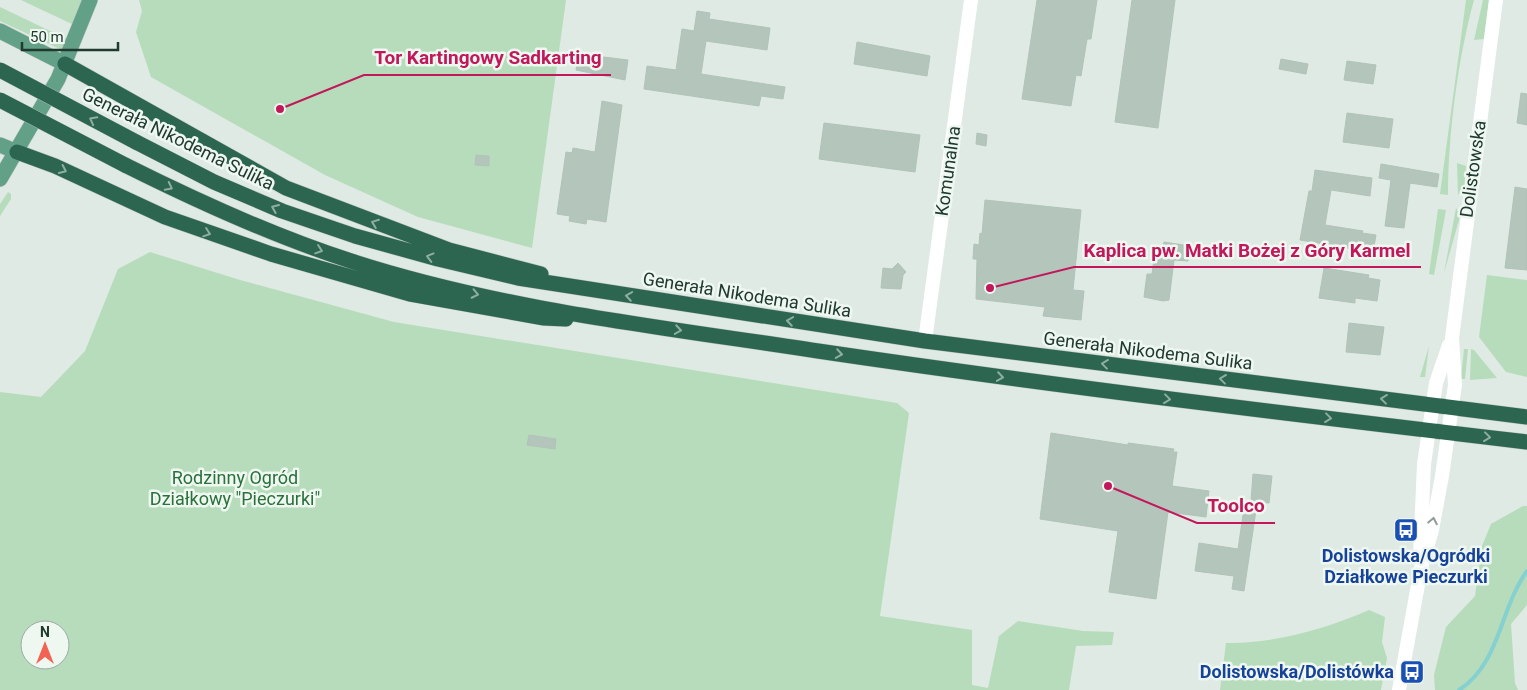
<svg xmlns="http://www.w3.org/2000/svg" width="1527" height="690" font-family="Roboto,sans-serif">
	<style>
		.green { fill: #b7dcbb; fill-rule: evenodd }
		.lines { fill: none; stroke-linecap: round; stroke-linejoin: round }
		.stream { stroke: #85d0d0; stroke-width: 4 }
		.building { fill: #b4c5bc; stroke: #b1c3b9 }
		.major-casing { stroke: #bcc4c1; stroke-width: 16 }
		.highway-casing { stroke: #bcc4c1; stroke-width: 16 }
		.minor { stroke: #fff; stroke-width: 14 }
		.major { stroke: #62a087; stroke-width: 15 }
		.highway { stroke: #2c6651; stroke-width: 15 }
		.highway-bridge-casing { stroke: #bcc4c1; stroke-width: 16; stroke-linecap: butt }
		.highway-bridge { stroke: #2c6651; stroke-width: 15 }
		.oneway { stroke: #8eaea1 }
		.oneway2 { stroke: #909c97 }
		.labels { text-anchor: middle; stroke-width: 5; stroke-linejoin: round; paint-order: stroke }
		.street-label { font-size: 18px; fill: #203a2f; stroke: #eff7f1 }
		.park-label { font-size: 18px; fill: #2a713b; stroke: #eff7f1 }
		.transit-label { font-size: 18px; font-weight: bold; fill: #164399; stroke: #eff7f1 }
		.leader { fill: none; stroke: #c2185b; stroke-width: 2 }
		.callout-dot { fill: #c2185b; stroke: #eff7f1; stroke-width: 2 }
		.callout-label { font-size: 19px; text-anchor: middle; font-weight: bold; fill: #c2185b; stroke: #eff7f1; stroke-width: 5; stroke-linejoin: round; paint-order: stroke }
	</style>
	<rect width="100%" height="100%" fill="#deeae3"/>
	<path class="green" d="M21 0H82L74 25Z
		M139 0H566L532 248 418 217 325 175 151 77 136 32 142 11Z
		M1466 0H1474C1458 58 1448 135 1448 195L1440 194Z
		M1483 0H1489L1484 39 1474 40Z
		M0 7 67 39 62 50 0 21Z
		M1457 163 1466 166 1464 189 1458 195Z
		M8 192 11 194V199L0 216V204Z
		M1456 208 1460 215 1459 220 1444 273Z
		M1438 209 1446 210 1434 275 1429 274Z
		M150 252 240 280 394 322 897 403 909 413 880 616 972 630V685L988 688 999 636 1018 621 1083 631 1114 632 1112 645 1076 646 1069 690H0V392L41 397 85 351 118 269ZM30 630H60V660H30Z
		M1487 275 1527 280V377L1506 372 1479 337Z
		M1429 346 1425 377H1420Z
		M1464 349H1468L1465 379H1461Z
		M1471 349 1474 350 1497 378 1470 380Z
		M1523 506H1527V605L1511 624 1515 683 1518 690H1435L1434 675 1446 627 1475 596 1482 546 1491 524Z
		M1369 610 1385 617 1382 642 1387 658 1381 690H1220L1226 643C1274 644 1325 629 1369 610Z"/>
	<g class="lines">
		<path class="stream" d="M1459 690C1500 664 1500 608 1527 571"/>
	</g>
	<path class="building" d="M1037 0H1097L1091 39H1087L1081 76 1076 75 1071 106 1022 99Z
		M1132 0H1175L1158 128 1115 122Z
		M697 11 710 13 709 19 770 28 767 50 706 41 701 74 785 87 783 99 761 96 759 106 644 89 647 66 676 70 682 29 694 31Z
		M857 42 930 56 927 76 854 64Z
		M579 54 628 60 625 80 576 70Z
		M1281 59 1308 64 1306 74 1279 69Z
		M1347 61 1376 65 1373 84 1344 80Z
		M1521 93 1527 94V125L1517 123Z
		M602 101 622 105 606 222 587 219 586 224 569 221 570 216 557 214 566 152 572 153 573 148 595 152Z
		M1347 113 1393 119 1389 148 1343 142Z
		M824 123 920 135 915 172 819 159Z
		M977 133 987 135 986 146 976 144Z
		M476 155 489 156V166L475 165Z
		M1381 164 1439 174 1437 187 1410 183 1404 228 1385 226 1391 180 1379 178Z
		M1315 170 1372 178 1370 196 1331 190 1325 225 1363 231 1362 233 1376 235 1374 246 1361 245 1360 250 1300 240 1309 191H1312Z
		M1515 187 1527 189V270L1505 268Z
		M985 200 1081 210 1073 290 1084 291 1081 320 1043 316 1045 307 976 299 977 259H973L974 244 979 245 980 233 982 234Z
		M1164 242 1190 246 1188 261 1174 260 1169 300 1163 301 1144 297 1147 274H1152L1155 251 1162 252Z
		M898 263 906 272 903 275 901 289 881 288 883 268 892 269Z
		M1324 268 1369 275 1368 278 1380 280 1377 301 1355 298V303L1319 298Z
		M1349 323 1384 327 1380 355 1346 352Z
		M1051 433 1128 445V443L1174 449 1173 452H1177L1172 486 1209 491 1206 517 1168 512 1156 599 1109 592 1118 531 1040 519Z
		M529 435 556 439 555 449 527 445Z
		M1253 474 1272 476 1269 503 1251 501Z
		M1244 508 1256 510 1244 591 1232 589 1234 576 1195 571 1199 543 1238 549Z"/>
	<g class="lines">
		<defs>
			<path id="major" d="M0 31 65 64
				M0 145 17 152
				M0 179 58 79 90 0"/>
			<path id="highway" d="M65 64 286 188 449 250 541 274
				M136 142 214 182 282 211 355 236 438 259 518 278 925 341 1527 417
				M17 152 55 166 165 217 271 254 410 294 544 318 566 319
				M125 165C199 202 273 236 351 261 502 310 662 327 818 351 1054 386 1290 414 1527 442"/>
		</defs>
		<use href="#major" class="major-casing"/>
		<use href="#highway" class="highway-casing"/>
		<path class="minor" d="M925 341 971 0
			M1420 555 1424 464 1436 383 1449 345
			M1399 690 1421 568 1432 530 1442 476 1455 385 1452 338 1496 0"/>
		<use href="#major" class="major"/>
		<use href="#highway" class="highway"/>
		<defs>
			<path id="highway-bridge" d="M0 70 136 142
				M0 100 125 165"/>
		</defs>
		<use href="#highway-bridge" class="highway-bridge-casing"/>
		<use href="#highway-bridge" class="highway-bridge"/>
	</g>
	<defs><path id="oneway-chevron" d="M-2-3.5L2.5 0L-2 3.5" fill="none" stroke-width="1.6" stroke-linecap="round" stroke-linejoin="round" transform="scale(1.25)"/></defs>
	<g class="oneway">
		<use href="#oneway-chevron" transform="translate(93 120) rotate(-152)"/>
		<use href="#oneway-chevron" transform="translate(63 170) rotate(25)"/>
		<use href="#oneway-chevron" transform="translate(169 187) rotate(27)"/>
		<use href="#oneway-chevron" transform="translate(275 208) rotate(-157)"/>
		<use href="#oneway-chevron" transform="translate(375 223) rotate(-159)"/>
		<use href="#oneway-chevron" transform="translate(207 233) rotate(19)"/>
		<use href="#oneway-chevron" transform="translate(319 250) rotate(19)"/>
		<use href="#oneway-chevron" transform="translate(430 257) rotate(-165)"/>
		<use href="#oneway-chevron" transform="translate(475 294) rotate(12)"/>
		<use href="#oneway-chevron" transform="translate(629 296) rotate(-171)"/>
		<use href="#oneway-chevron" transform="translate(790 321) rotate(-171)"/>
		<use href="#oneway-chevron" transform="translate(678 330) rotate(9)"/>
		<use href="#oneway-chevron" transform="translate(839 354) rotate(9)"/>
		<use href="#oneway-chevron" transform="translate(1105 364) rotate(-173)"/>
		<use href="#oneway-chevron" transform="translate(1000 377) rotate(8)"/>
		<use href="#oneway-chevron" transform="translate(1223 379) rotate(-173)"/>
		<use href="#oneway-chevron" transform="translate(1167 399) rotate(7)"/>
		<use href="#oneway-chevron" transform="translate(1384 399) rotate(-173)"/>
		<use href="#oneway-chevron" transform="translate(1328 418) rotate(7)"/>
		<use href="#oneway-chevron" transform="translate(1487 437) rotate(7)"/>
	</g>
	<use class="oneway2" href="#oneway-chevron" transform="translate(1433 521) rotate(-79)"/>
	<defs>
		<symbol id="bus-square" viewBox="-11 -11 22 22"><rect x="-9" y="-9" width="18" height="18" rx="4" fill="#1a4fb4" stroke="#eff7f1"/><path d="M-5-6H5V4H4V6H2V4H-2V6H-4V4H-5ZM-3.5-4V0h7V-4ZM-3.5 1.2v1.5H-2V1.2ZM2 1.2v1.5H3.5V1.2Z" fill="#fff"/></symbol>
	</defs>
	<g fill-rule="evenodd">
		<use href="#bus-square" x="1392" y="516" width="28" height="28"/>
		<use href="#bus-square" x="1398" y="658" width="28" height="28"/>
	</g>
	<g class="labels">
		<g class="street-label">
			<text transform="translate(178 139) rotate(26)" y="6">Generała Nikodema Sulika</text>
			<text transform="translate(1473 169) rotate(-82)" y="6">Dolistowska</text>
			<text transform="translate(948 171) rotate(-82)" y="6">Komunalna</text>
			<text transform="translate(747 295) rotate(9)" y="6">Generała Nikodema Sulika</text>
			<text transform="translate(1148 351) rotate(7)" y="6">Generała Nikodema Sulika</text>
		</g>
		<g class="park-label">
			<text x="235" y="484">Rodzinny Ogród<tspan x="235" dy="21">Działkowy "Pieczurki"</tspan></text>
		</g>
		<g class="transit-label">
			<text x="1406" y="562">Dolistowska/Ogródki<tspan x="1406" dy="21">Działkowe Pieczurki</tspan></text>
			<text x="1394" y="678" text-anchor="end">Dolistowska/Dolistówka</text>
		</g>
	</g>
	<path class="leader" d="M280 109L364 75H611M990 288L1074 267H1421M1108 486L1197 523H1275"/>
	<g class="callout-dot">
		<circle cx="280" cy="109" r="5"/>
		<circle cx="990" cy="288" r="5"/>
		<circle cx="1108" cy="486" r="5"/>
	</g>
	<g class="callout-label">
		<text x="488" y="64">Tor Kartingowy Sadkarting</text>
		<text x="1247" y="257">Kaplica pw. Matki Bożej z Góry Karmel</text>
		<text x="1236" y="512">Toolco</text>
	</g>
	<g transform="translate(45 645)"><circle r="24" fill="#eff7f1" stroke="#9caba3"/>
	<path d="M0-4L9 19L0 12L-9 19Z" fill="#f26354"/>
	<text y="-8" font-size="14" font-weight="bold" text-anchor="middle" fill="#203a2f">N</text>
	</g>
	<path d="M22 42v8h96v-8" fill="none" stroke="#203a2f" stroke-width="2.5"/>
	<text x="30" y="42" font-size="15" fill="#203a2f" stroke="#eff7f1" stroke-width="4" paint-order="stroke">50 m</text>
</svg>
